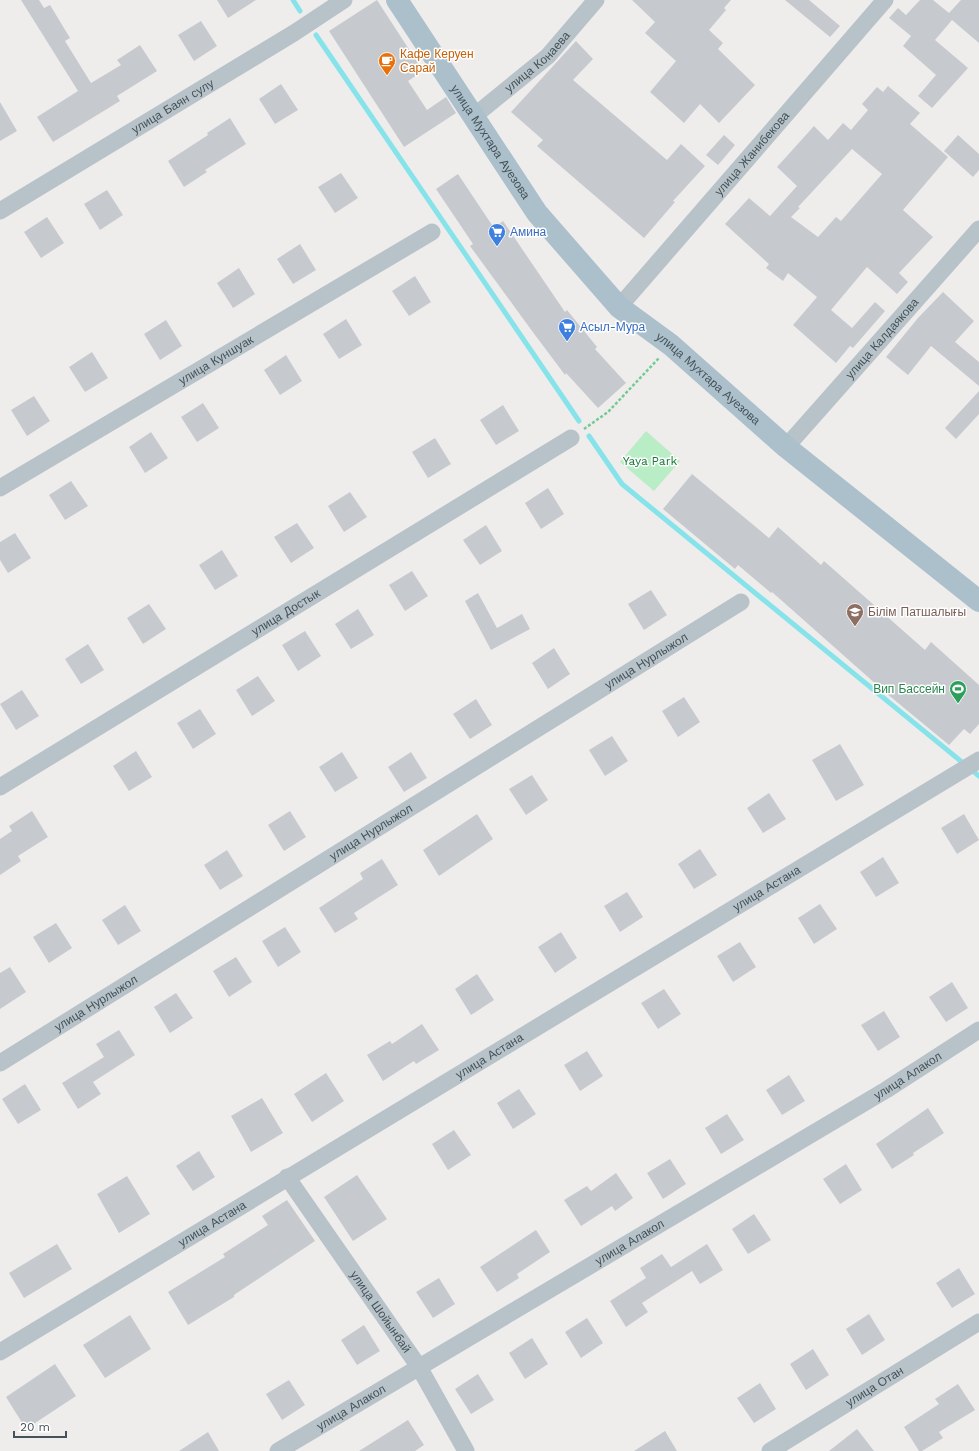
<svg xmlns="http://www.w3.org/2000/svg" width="979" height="1451" font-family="'Work Sans',sans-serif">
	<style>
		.green { fill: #b9edc6 }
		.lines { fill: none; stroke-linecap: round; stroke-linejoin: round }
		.stream { stroke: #87e3ea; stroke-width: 5 }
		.building { fill: #c6cacf; fill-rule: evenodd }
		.path { stroke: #72cb93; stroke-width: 2.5; stroke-dasharray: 3 2; stroke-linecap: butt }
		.minor { stroke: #b7c3c9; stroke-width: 17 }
		.major { stroke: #abc0cb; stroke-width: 22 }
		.labels { text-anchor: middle; stroke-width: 3; stroke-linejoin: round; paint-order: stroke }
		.food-label { font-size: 12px; fill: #c56008; stroke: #fff; text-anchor: start }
		.street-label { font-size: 12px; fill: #455259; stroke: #fff }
		.shop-label { font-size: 12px; fill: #366cbe; stroke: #fff; text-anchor: start }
		.park-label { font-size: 12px; fill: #17783a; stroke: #fff }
		.education-label { font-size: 12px; fill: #785e54; stroke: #fff; text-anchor: start }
		.leisure-label { font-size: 12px; fill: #27864d; stroke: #fff; text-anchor: end }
	</style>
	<rect width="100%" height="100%" fill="#efecec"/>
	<path class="green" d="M646 431 680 461 654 491 620 462Z"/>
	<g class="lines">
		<path class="stream" d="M293 0 300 11
			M316 35 579 421
			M589 436 622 484 979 776"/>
	</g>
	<path class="building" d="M21 0H39L44 8 50 5 70 38 65 41 91 83 121 65 117 60 140 45 157 71 117 96 120 101 53 142 37 117 78 91Z
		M217 0H256L228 18Z
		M377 0 423 71 408 81 427 110 446 97 456 113 404 147 329 31Z
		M632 0H731L724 8 726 10 709 30 723 43 718 49 755 85 719 123 700 104 684 123 650 92 676 61 645 33 655 22Z
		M785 0H809L840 26 830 37Z
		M920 0H933L949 13 961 0H979V43L952 20 935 40 968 68 932 108 918 96 936 75 903 46 911 36 889 18 898 8 906 15Z
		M201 21 217 46 194 61 178 35Z
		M576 41 593 59 573 80 667 160 681 144 705 166 673 201 675 202 644 238 537 146 543 140 511 112Z
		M281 84 298 110 275 124 259 99Z
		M888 86 920 113 910 124 948 157 903 210 933 237 899 273 908 282 897 294 867 267 831 310 852 328 875 302 885 311 853 348 850 346 836 363 793 325 817 297 788 273 783 281 766 268 769 264 725 224 749 198 770 216 797 186 777 167 814 126 828 140 843 123 851 130 868 110 862 104 877 87 883 92ZM852 149 882 174 841 221 836 217 818 237 791 217 800 208 798 207Z
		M0 102 17 131 0 141Z
		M230 118 246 144 205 170 207 172 184 187 168 161 208 135 207 133Z
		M724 135 735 145 718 165 706 155Z
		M958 135 979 154V170L973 177 944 151Z
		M341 173 358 198 335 213 318 187Z
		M458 174 494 228 503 221 565 312 567 310 597 347 595 349 626 383 598 408 566 373 565 375 532 331 470 246 473 244 436 189Z
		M107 190 123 215 100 230 84 204Z
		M47 217 64 243 41 258 24 232Z
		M300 244 316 270 293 284 277 259Z
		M239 268 255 294 233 308 217 283Z
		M415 276 431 302 409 316 392 291Z
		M943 292 974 321 955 342 979 362V386L931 346 908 375 886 357 918 318Z
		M346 319 362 345 339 359 323 334Z
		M166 320 182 346 160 360 144 334Z
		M92 352 108 378 85 392 69 367Z
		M286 355 302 381 280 395 264 370Z
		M979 391V414L956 439 945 428Z
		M34 396 50 421 27 436 11 410Z
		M203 403 219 428 197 442 181 417Z
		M503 405 519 431 496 445 480 420Z
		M151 432 168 458 145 473 129 447Z
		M435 438 451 464 428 478 412 452Z
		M692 474 769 538 778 527 821 565 824 561 925 650 931 642 979 685V724L970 734 964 729 949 745 886 693 772 592 771 593 738 565 735 569 663 509Z
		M71 481 88 506 65 520 49 495Z
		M548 488 564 514 541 529 525 503Z
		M350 492 367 517 344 532 328 506Z
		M297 523 314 548 291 563 274 537Z
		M486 525 502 551 480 565 463 540Z
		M15 533 31 558 8 573 0 560V542Z
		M222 550 238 576 215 590 199 565Z
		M412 571 428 596 405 611 389 585Z
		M651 590 667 615 644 630 628 604Z
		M478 593 497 628 522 614 530 629 491 650 465 601Z
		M149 604 166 629 143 644 127 618Z
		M358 609 374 635 351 649 335 624Z
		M305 631 321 656 298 671 282 645Z
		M88 644 104 670 81 684 65 659Z
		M554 648 570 674 548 689 532 663Z
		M258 676 275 701 252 716 236 690Z
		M22 690 39 716 16 730 0 704Z
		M684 697 700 722 678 737 662 711Z
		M476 699 492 725 470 739 453 714Z
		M200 709 216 734 193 749 177 723Z
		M612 736 628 761 605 776 589 750Z
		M840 744 864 785 836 801 812 760Z
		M136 751 152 777 129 791 113 766Z
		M342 752 358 778 335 792 319 767Z
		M411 752 427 778 404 792 388 767Z
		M532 775 548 800 526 815 509 789Z
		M769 793 786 819 763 833 747 808Z
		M32 811 48 837 18 856 21 861 0 875V839L12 831 9 826Z
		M290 811 306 837 284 851 268 825Z
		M477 814 493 839 439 876 423 850Z
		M964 814 979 840 957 854 941 828Z
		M700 849 717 875 694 889 678 864Z
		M227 850 243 876 220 890 204 865Z
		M883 857 899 883 876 897 860 872Z
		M382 859 398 885 354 913 358 919 335 933 319 908 363 879 360 873Z
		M627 892 643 917 620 932 604 906Z
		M820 904 837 929 814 944 798 918Z
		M125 905 141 931 118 945 102 920Z
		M56 923 72 948 49 963 33 937Z
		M285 927 301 952 278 967 262 941Z
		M561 932 577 958 555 973 538 947Z
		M740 942 756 967 733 982 717 956Z
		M236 957 252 982 229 997 213 971Z
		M10 967 26 992 0 1009V973Z
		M477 974 494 1000 471 1015 455 989Z
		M952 982 968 1008 946 1022 929 997Z
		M664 989 681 1014 658 1029 641 1003Z
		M176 993 193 1018 170 1033 154 1007Z
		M884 1011 900 1037 878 1051 861 1025Z
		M422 1024 439 1050 416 1064 414 1061 383 1081 367 1055 390 1041 392 1044Z
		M119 1030 135 1055 93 1082 101 1094 78 1109 62 1083 104 1057 96 1044Z
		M587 1051 603 1076 580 1091 564 1065Z
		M326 1073 344 1101 312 1122 294 1094Z
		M789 1075 805 1101 782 1115 766 1090Z
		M25 1084 41 1110 18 1124 2 1099Z
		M519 1089 536 1114 513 1129 497 1103Z
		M262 1098 283 1133 251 1152 231 1116Z
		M928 1108 944 1133 913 1153 914 1155 892 1169 876 1144Z
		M727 1114 744 1140 721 1154 705 1128Z
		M454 1130 471 1155 448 1170 432 1144Z
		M199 1151 215 1177 193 1191 176 1166Z
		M670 1159 686 1184 663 1199 647 1173Z
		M846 1164 862 1190 840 1204 823 1179Z
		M616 1173 633 1198 615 1211 612 1206 581 1226 564 1200 587 1186 591 1191Z
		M357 1175 387 1219 353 1241 324 1197Z
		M127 1176 150 1214 119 1233 97 1194Z
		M287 1200 315 1241 234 1295V1297L188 1325 168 1292 225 1257 223 1254 268 1225 262 1216Z
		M754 1214 771 1240 748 1254 732 1229Z
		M536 1230 550 1252 517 1274 519 1278 497 1292 480 1267Z
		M57 1244 72 1269 24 1298 9 1273Z
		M707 1244 723 1270 700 1284 692 1271 642 1303 648 1312 626 1327 610 1301 646 1278 640 1268 662 1254 671 1267Z
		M959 1268 975 1294 952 1308 936 1283Z
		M439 1278 455 1304 433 1318 416 1292Z
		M869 1314 885 1340 862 1355 846 1329Z
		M130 1315 151 1349 105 1378 83 1345Z
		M587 1318 603 1343 581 1358 565 1332Z
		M364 1325 380 1351 357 1365 341 1340Z
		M532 1338 548 1364 525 1379 509 1353Z
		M813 1349 829 1375 806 1390 790 1364Z
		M55 1364 76 1396 26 1429 6 1397Z
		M478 1374 494 1400 471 1414 455 1389Z
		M289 1380 305 1405 282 1420 266 1394Z
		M760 1383 776 1409 754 1423 737 1398Z
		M958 1384 975 1410 939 1432 943 1438 922 1451H919L904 1427 939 1404 935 1399Z
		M408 1420 424 1445 415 1451H359Z
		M857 1429 874 1451H829Z
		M665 1431 677 1451H634Z
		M208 1432 219 1451H179Z"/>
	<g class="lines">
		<path class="path" d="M584 429 608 412 659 358"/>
		<g class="minor">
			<path id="s1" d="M473 117 548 56 596 0"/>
			<path id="s2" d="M0 211 294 33 344 0"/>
			<path id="s3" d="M619 307 885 0"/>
			<path id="s4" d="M786 447 979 229"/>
			<path id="s5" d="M0 488 432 232"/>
			<path id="s6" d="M0 787 571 438"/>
			<path id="s7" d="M0 1063 741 602"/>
			<path id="s8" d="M287 1177 419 1367 466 1451"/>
			<path id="s9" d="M0 1352 979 760"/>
			<path id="s10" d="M278 1451 886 1090 979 1030"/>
			<path id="s11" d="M770 1451 979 1322"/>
		</g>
		<path class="major" id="s12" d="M397 0 537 213 619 307 671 345 786 447 979 601"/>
	</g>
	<defs>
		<symbol id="cafe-pin" viewBox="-11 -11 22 30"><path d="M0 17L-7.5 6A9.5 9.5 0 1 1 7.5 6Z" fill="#e8710a" stroke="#fff"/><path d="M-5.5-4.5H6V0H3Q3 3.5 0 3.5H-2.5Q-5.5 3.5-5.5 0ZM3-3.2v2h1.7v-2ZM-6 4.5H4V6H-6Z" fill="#fff"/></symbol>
		<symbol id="supermarket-pin" viewBox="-11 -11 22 30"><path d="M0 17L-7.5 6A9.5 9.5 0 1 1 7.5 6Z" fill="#3f7fe0" stroke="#fff"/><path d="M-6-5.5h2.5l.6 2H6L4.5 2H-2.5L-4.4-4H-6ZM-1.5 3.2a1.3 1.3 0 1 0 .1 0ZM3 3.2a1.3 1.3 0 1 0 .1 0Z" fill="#fff"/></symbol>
		<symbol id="school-pin" viewBox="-11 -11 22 30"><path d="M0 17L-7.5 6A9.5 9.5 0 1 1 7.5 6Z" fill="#8d6e63" stroke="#fff"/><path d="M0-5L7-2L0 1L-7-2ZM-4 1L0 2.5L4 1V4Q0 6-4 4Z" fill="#fff"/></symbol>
		<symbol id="stadium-pin" viewBox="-11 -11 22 30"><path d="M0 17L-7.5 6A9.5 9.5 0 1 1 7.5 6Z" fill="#2e9e5b" stroke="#fff"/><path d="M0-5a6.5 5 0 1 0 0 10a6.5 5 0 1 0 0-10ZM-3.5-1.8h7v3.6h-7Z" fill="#fff"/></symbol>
	</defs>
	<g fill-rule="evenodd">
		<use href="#cafe-pin" x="377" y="51" width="20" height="27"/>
		<use href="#supermarket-pin" x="487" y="222" width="20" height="27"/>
		<use href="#supermarket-pin" x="557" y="317" width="20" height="27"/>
		<use href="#school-pin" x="845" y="602" width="20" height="27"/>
		<use href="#stadium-pin" x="948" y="679" width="20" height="27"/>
	</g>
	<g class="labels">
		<g class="food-label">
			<text x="400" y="58">Кафе Керуен<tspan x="400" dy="14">Сарай</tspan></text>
		</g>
		<g class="street-label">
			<text dy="4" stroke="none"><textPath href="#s1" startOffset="85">улица Конаева</textPath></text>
			<text dy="4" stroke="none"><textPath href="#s2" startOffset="202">улица Баян сулу</textPath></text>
			<text dy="4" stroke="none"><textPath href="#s12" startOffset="170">улица Мухтара Ауезова</textPath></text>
			<text dy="4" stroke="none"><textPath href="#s3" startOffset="203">улица Жанибекова</textPath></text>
			<text dy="4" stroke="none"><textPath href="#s4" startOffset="145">улица Калдаякова</textPath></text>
			<text dy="4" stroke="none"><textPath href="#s5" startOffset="251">улица Куншуак</textPath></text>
			<text dy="4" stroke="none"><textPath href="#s12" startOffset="494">улица Мухтара Ауезова</textPath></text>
			<text dy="4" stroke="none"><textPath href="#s6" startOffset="335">улица Достык</textPath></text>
			<text dy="4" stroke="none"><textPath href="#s7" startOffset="761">улица Нурлыжол</textPath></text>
			<text dy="4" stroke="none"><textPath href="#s7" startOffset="437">улица Нурлыжол</textPath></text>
			<text dy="4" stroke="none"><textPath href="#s9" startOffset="896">улица Астана</textPath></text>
			<text dy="4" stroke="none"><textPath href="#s7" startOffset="113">улица Нурлыжол</textPath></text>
			<text dy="4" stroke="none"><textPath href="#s9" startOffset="572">улица Астана</textPath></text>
			<text dy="4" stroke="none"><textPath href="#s10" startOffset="733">улица Алакол</textPath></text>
			<text dy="4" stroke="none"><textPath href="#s9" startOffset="248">улица Астана</textPath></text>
			<text dy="4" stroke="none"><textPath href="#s10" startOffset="409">улица Алакол</textPath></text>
			<text dy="4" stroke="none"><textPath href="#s8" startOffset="164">улица Шойынбай</textPath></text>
			<text dy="4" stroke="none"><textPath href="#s11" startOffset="123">улица Отан</textPath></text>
			<text dy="4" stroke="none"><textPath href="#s10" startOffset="85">улица Алакол</textPath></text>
		</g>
		<g class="shop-label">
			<text x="510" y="236">Амина</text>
			<text x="580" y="331">Асыл-Мура</text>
		</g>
		<g class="park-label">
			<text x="650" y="465">Yaya Park</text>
		</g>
		<g class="education-label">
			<text x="868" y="616">Білім Патшалығы</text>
		</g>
		<g class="leisure-label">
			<text x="945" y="693">Вип Бассейн</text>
		</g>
	</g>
	<path d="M14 1431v6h52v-6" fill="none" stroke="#455259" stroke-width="2"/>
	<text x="20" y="1431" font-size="12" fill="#455259" stroke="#ffffff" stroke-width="3" paint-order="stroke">20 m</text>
</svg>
